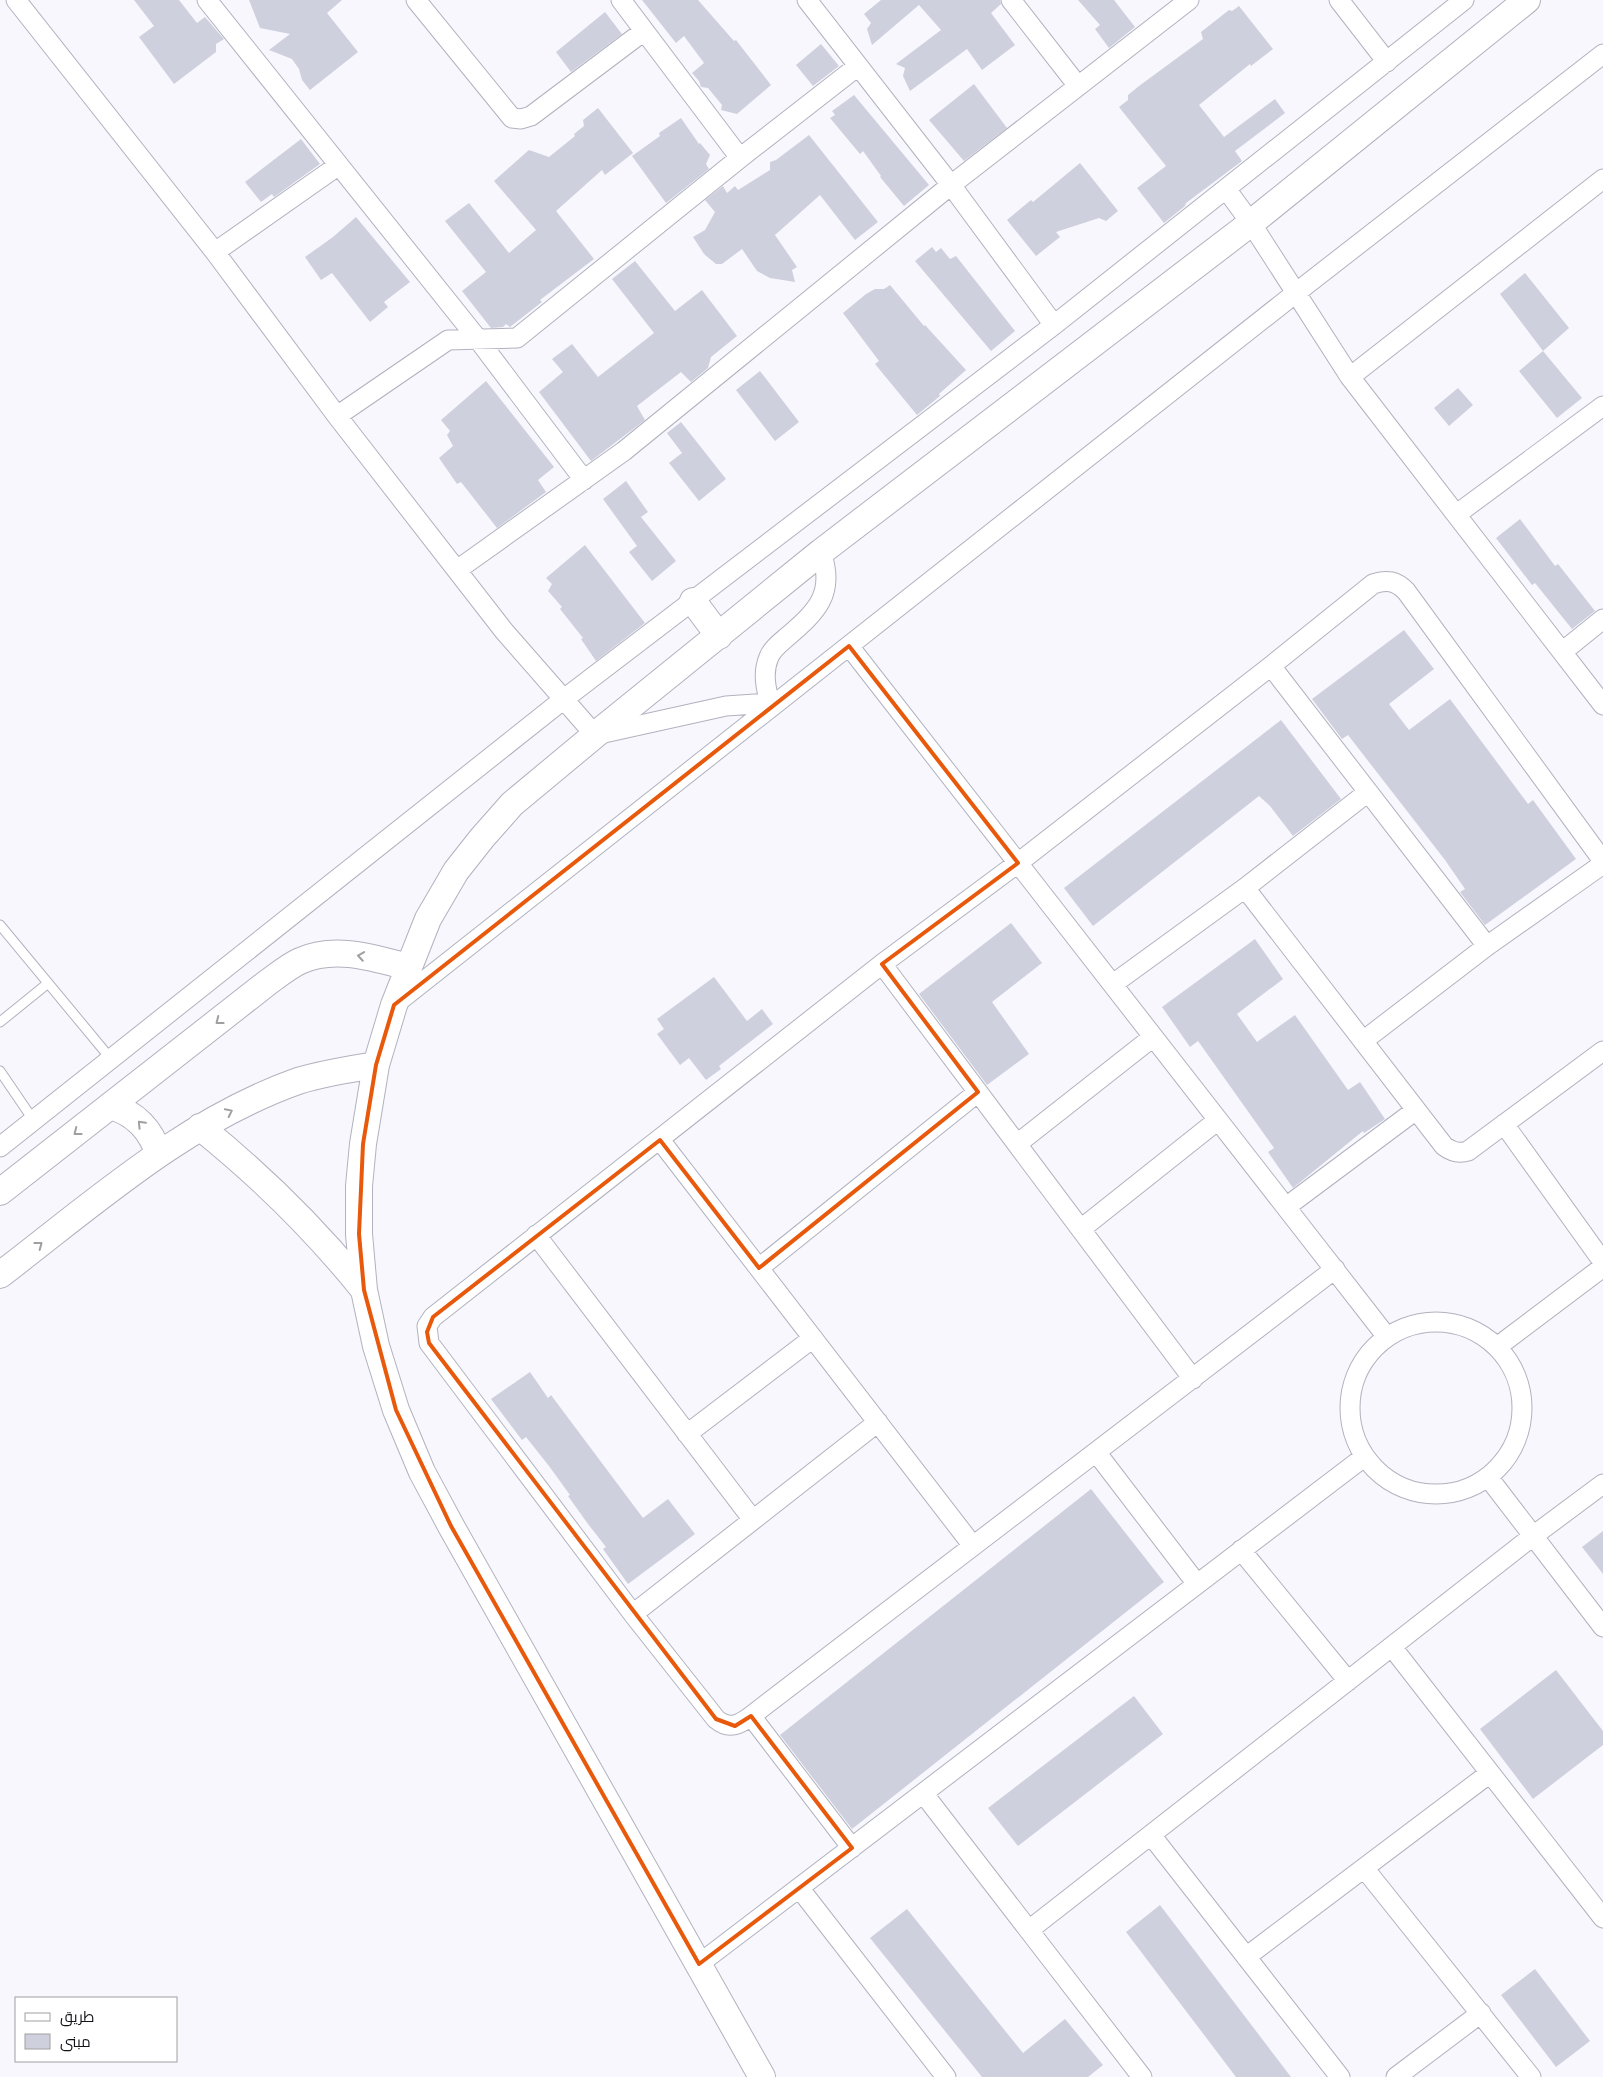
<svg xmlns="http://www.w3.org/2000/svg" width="1603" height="2077" font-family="Jost,Cairo,sans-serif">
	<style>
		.building { fill: #cfd0de }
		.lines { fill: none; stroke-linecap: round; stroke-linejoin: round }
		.service-casing { stroke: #b1b2bf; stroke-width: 11 }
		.minor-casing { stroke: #b1b2bf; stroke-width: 21 }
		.secondary-casing { stroke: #b1b2bf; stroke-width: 28 }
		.service { stroke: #fff; stroke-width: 9 }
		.minor { stroke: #fff; stroke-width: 19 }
		.secondary { stroke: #fff; stroke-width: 26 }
		.oneway { stroke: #a0a0a2 }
		.marked { fill: none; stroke: #e8590c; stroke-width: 4; stroke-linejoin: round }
	</style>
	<rect width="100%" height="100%" fill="#f7f7fd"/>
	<path class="building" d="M134 0H179L197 23 205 17 224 39 216 44V52L174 84 139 37 154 26Z
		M249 0H342L327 13 358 52 310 90 302 80 299 69 292 59 269 50 290 34 260 28Z
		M642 0H698L734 41 736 40 771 85 737 114 721 110 722 105 708 88 701 87 699 81 692 73 704 63 684 36 676 43Z
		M881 0H1000L1001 4 991 13 1015 45 982 70 967 49 910 91 903 76 905 68 896 64 941 30 919 5 872 45 867 29 871 23 864 14Z
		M1078 0H1114L1135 27 1109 48 1095 29 1100 25Z
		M1239 6 1273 49 1251 66 1250 64 1199 105 1224 137 1275 99 1285 113 1235 151 1242 161 1186 203 1185 206 1164 223 1137 188 1166 166 1119 107 1128 100V95L1139 86 1203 39 1201 32 1229 10 1232 11Z
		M605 12 622 34 571 72 556 52Z
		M821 44 839 66 813 86 796 65Z
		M974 84 1007 128 964 161 929 120Z
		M854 95 929 185 904 206 880 177 881 176 863 151 860 154 830 118 835 115 832 111Z
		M598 108 633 153 605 175 602 170 556 211 594 259 540 300 542 302 510 327 506 324 503 327 491 328 462 291 486 272 445 221 469 203 509 253 536 230 494 181 529 150 549 157 575 136 574 134 584 126 583 120Z
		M681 118 699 144 700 143 710 155 706 164 709 169 666 203 632 156 660 136 659 133Z
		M809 135 878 222 855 240 820 195 775 235 797 267 792 270 795 282 770 278 757 271 742 249 722 264H716L704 254 693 237 705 230 715 212 705 200 723 186 727 193 735 186 738 190 770 170V162L776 160Z
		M301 139 320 164 274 197 272 194 261 202 245 182Z
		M1080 163 1118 211 1106 221 1099 218 1056 232 1060 237 1036 256 1007 220 1031 200 1033 202Z
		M356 217 410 282 384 302 388 307 370 322 332 273 321 280 305 257 333 237Z
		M932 247 936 252 941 248 950 259 956 256 1015 331 991 351 915 261Z
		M635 261 675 311 702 290 737 336 711 357 708 368 691 382 681 372 637 406 645 420 591 461 539 392 563 372 552 359 572 344 598 377 654 333 612 279Z
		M1525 273 1569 328 1543 351 1500 294Z
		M890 285 924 326 925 325 966 370 939 394 940 396 917 415 875 364 879 361 843 313 866 294 875 289H884Z
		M1543 351 1582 398 1557 418 1519 371Z
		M760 371 799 422 775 441 736 390Z
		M486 381 554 467 538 480 546 492 497 528 461 482 457 484 439 458 453 446 447 435 450 431 441 420Z
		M1458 388 1473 405 1449 426 1434 408Z
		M681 422 726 479 699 501 669 463 682 453 667 433Z
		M626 481 648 512 641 517 676 561 652 581 629 552 637 546 603 499Z
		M1520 519 1555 566 1558 564 1595 611 1572 629 1535 583 1532 585 1496 538Z
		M585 545 645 623 596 661 581 639 583 638 560 609 562 607 548 591 552 584 546 578Z
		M1404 630 1434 669 1389 704 1409 730 1450 699 1528 804 1533 800 1576 859 1485 925 1460 892 1465 889 1445 860 1348 735 1342 739 1312 699Z
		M1281 720 1341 799 1293 836 1270 806 1259 796 1093 926 1064 888Z
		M1011 923 1042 963 992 1002 1029 1054 987 1085 919 994Z
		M1255 939 1283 979 1237 1014 1257 1042 1295 1015 1348 1090 1360 1082 1385 1119 1364 1133 1363 1131 1293 1188 1268 1152 1274 1148 1198 1041 1190 1047 1162 1007Z
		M714 977 747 1021 762 1009 773 1024 719 1066 721 1069 706 1080 689 1058 680 1065 657 1034 664 1029 657 1019Z
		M530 1372 548 1398 551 1395 643 1518 668 1499 695 1534 628 1584 603 1549 606 1547 588 1524 568 1496 570 1495 549 1466 526 1437 522 1440 491 1399Z
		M1091 1489 1164 1582 852 1829 780 1735Z
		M1603 1531V1574L1582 1547Z
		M1556 1670 1603 1731V1745L1533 1799 1480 1729Z
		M1134 1696 1163 1734 1018 1846 988 1808Z
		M1160 1905 1291 2077H1236L1126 1932Z
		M907 1909 1023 2053 1065 2019 1103 2065 1088 2077H982L870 1938Z
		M1535 1969 1590 2041 1556 2067 1501 1995Z"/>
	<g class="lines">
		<defs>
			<path id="service" d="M0 925 111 1059
				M0 1022 47 984
				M0 1071 34 1121"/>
			<path id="minor" d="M16 0 215 252 337 416 504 631 595 735 726 706 755 704 771 706C766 690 762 673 769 657 772 649 780 643 787 637 816 612 836 594 821 552
				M207 0 477 338 584 480
				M416 0 512 118 521 119 531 116 644 31
				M621 0 740 158
				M807 0 951 185 1054 325
				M1011 0 1078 86
				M1339 0 1387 62
				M1226 189 1251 223 1350 377 1603 705
				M215 252 339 165
				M1350 377 1603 179
				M337 416 448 340 517 338 740 158 858 66
				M1457 514 1603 406
				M457 570 624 451 951 185 1189 0
				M849 646 1387 1337
				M1562 652 1603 619
				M1271 666 1487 946
				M1245 888 1444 1146C1452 1152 1459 1154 1468 1151L1603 1051
				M882 964 1193 1379
				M1113 984 1245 888 1368 792
				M395 1004 1297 292 1603 54
				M1363 1041 1487 946 1603 864
				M1504 1124 1603 1262
				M660 1140 973 1546
				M1017 1144 1153 1037
				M0 1147 564 699 1054 325 1464 0
				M1286 1207 1416 1110
				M1081 1229 1218 1120
				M536 1235 753 1520
				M759 1268 978 1092
				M1335 1269 751 1716C739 1725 729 1730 716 1719L633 1614 429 1343 427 1326 433 1317 882 964 1018 863 1271 666 1373 584C1387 579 1396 581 1406 591L1603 861
				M1350 1408a86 86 0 1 1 172 0a86 86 0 1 1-172 0Z
				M1497 1347 1603 1267
				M687 1434 813 1338
				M1096 1452 1197 1584
				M1488 1477 1603 1627
				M1241 1550 1348 1681
				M633 1614 878 1422
				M1392 1647 1603 1918
				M751 1716 852 1848
				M923 1793 1142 2077
				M1151 1835 1340 2077
				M1364 1868 1531 2077
				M800 1889 946 2077
				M1029 1930 1533 1536 1603 1484
				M1246 1957 1490 1773
				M699 1964 1364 1457
				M1396 2077 1481 2013"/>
			<path id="secondary" d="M693 601 719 636
				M111 1106C136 1114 150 1129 159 1154
				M200 1127C261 1176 315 1229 364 1290
				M0 1192 267 983C278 975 289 966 300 961 335 945 374 958 408 967
				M0 1275C94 1203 185 1121 298 1081 324 1073 350 1069 376 1065
				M762 2077 451 1526 422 1472 396 1410 376 1346 364 1290 359 1234V1186L363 1144 376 1065 394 1005 428 919 456 871 482 838 512 804 595 735 821 552 1251 223 1527 0"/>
		</defs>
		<use href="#service" class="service-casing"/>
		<use href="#minor" class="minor-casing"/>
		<use href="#secondary" class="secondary-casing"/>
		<use href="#service" class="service"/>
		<use href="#minor" class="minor"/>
		<use href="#secondary" class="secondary"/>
	</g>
	<defs><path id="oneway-chevron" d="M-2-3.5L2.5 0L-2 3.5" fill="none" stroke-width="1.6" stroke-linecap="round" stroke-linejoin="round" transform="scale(1.25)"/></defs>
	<g class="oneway">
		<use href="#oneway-chevron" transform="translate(361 956) rotate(-171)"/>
		<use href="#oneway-chevron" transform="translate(219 1021) rotate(142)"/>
		<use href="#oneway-chevron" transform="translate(229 1112) rotate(-26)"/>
		<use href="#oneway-chevron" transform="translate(141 1124) rotate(-134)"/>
		<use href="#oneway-chevron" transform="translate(77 1132) rotate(142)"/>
		<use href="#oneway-chevron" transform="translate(39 1245) rotate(-37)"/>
	</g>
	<path class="marked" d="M849 646 1018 863 882 964 978 1092 759 1268 660 1140 433 1317 427 1332 429 1343 716 1719 735 1726 751 1716 852 1848 699 1964 451 1526 396 1410 364 1290 359 1234 363 1144 376 1065 394 1005Z"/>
	<rect x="15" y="1997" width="162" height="65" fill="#ffffff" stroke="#a0a0a2"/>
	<rect x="25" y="2013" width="25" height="8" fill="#ffffff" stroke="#a0a0a2"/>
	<text x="60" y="2022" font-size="15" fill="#111116">طريق</text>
	<rect x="25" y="2034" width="25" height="15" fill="#cfd0de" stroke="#a0a0a2"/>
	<text x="60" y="2047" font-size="15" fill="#111116">مبنى</text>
</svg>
